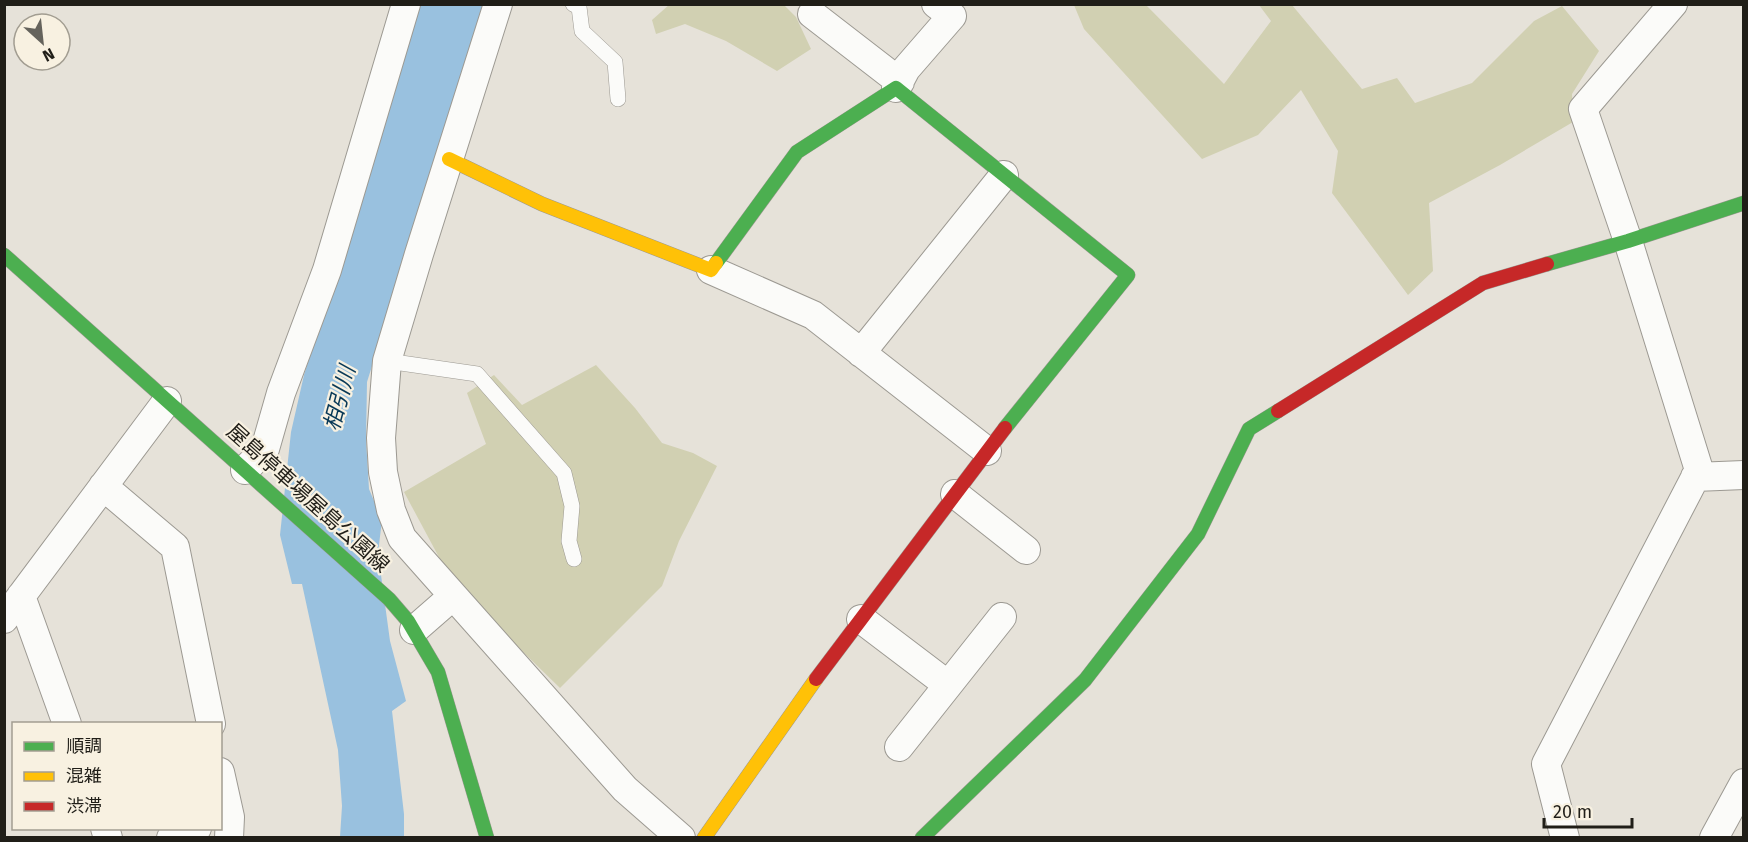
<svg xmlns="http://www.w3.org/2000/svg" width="1748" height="842" font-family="'Fira Sans','Noto Sans JP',sans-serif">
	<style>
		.green { fill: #d1d0b2 }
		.water { fill: #99c1df }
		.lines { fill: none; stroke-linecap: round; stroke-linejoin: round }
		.lane-casing { stroke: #9c9992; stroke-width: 16 }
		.street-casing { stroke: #9c9992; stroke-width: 30 }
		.fast-casing { stroke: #9c9992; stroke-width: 15 }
		.slow-casing { stroke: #9c9992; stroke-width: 15 }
		.jam-casing { stroke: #9c9992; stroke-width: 15 }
		.lane { stroke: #fbfbf9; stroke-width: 15 }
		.street { stroke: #fbfbf9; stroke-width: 28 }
		.fast { stroke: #4caf50; stroke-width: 14 }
		.slow { stroke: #ffc107; stroke-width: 14 }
		.jam { stroke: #c62828; stroke-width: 14 }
		.labels { text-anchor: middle; stroke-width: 4.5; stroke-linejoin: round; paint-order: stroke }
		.street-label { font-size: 21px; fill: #201e18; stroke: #f8f1e1 }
		.water-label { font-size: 22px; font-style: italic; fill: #083957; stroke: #f8f1e1 }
	</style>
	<rect width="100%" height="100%" fill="#e6e2d9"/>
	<path class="green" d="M670 4 784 5 796 17 811 49 777 71 726 41 685 24 656 34 652 20Z
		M1074 5H1146L1224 84 1271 21 1259 5H1292L1362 89 1397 78 1415 103 1472 83 1534 21 1562 6 1599 51 1572 94 1573 122 1500 165 1429 203 1433 271 1408 295 1332 193 1338 151 1301 90 1258 135 1202 159 1084 29Z
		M596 365 635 408 662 443 693 453 717 466 679 541 662 586 560 688 484 614 441 561 404 492 486 444 467 393 494 375 522 405Z"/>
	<path class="water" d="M419 5H485L367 382 366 440 369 489 382 520 378 553 390 641 406 701 392 711 404 814V837H340L342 806 338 750 302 584H292L280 535 291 432 304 375Z"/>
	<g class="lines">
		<defs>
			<path id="lane" d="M573 4 579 7 582 31 615 62 618 99
				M387 361 477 374 564 473 572 506 569 541 574 559"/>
			<path id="street" d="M498 4 419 254 387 361 381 438 383 472 391 510 402 538 625 789 681 838
				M812 14 900 82
				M896 88 906 69 952 16 936 4
				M711 270 813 315 987 451
				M861 353 1004 175
				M245 470 265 449 281 393 327 270 406 4
				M1695 477 1744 475
				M103 486 175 547 211 724
				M955 494 1026 550
				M21 596 67 724
				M4 619 167 401
				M861 619 948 685
				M414 630 453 596
				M899 747 1002 617
				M220 772 230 817 229 838
				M105 828 108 838
				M171 838 197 828
				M1565 838 1546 764 1699 470 1628 241 1583 109 1673 4
				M1714 838 1744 783"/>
			<path id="fast" d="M4 255 389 599 408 621 438 672 487 838
				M716 263 797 152 896 88 1128 275 1005 428
				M1547 264 1628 241 1744 203
				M922 838 1085 680 1198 534 1249 429 1278 411"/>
			<path id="slow" d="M449 159 542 204 711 270 716 263
				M704 838 816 679"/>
			<path id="jam" d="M1278 411 1483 283 1547 264
				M816 679 1005 428"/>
		</defs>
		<use href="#lane" class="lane-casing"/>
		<use href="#street" class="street-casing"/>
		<use href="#fast" class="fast-casing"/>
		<use href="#slow" class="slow-casing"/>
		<use href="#jam" class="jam-casing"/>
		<use href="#lane" class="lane"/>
		<use href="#street" class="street"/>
		<use href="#fast" class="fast"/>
		<use href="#slow" class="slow"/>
		<use href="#jam" class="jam"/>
	</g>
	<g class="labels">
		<g class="street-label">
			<text transform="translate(308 498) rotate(42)" y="7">屋島停車場屋島公園線</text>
		</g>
		<g class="water-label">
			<text transform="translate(339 398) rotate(-75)" y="8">相引川</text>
		</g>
	</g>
	<rect width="1748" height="842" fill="none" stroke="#201e18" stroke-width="12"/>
	<rect x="12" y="722" width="210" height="108" fill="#f8f1e1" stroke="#a29d91" stroke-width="1.5"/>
	<rect x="24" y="742" width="30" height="9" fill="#4caf50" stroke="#a29d91" stroke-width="1.5"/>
	<text x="66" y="752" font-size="18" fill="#201e18">順調</text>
	<rect x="24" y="772" width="30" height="9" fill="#ffc107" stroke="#a29d91" stroke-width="1.5"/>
	<text x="66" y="782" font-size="18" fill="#201e18">混雑</text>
	<rect x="24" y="802" width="30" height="9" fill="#c62828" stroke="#a29d91" stroke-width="1.5"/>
	<text x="66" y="812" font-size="18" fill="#201e18">渋滞</text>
	<g transform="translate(42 42) rotate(153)"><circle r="28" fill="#f8f1e1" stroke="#a29d91" stroke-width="1.5"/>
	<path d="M0-4.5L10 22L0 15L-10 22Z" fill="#65635c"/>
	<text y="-9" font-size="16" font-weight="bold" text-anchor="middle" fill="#201e18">N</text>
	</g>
	<path d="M1544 818v9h88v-9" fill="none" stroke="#201e18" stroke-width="3"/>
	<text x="1553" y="818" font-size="18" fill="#201e18" stroke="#f8f1e1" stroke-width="4.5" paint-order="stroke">20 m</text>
</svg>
